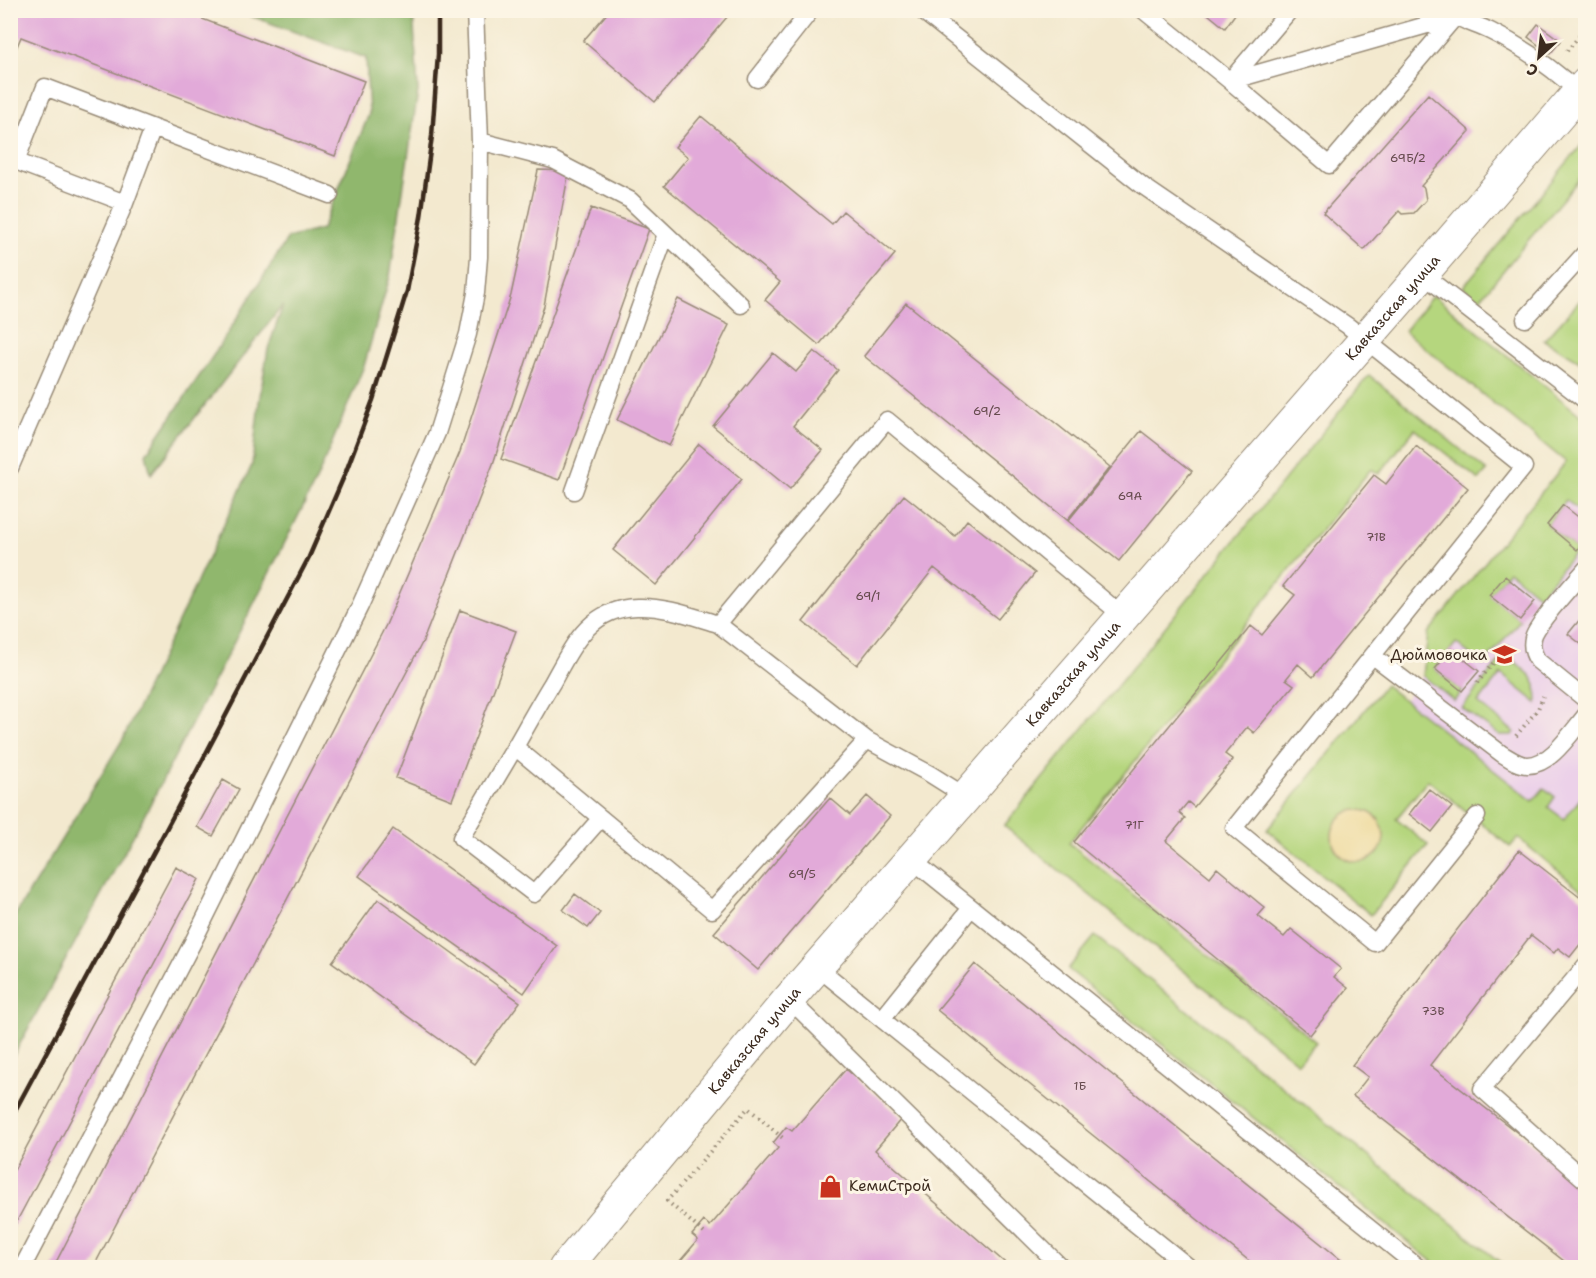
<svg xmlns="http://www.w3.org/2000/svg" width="1596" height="1278" font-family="'Shantell Sans',sans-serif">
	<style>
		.built { fill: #ecd1e9 }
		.green { fill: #b5d67e; stroke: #78804e; stroke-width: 1.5; fill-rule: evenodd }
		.forest { fill: #90b76d; stroke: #667046; stroke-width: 1.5 }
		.sand { fill: #eeda9e; stroke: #94825e; stroke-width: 1.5 }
		.building { fill: #e2aad9 }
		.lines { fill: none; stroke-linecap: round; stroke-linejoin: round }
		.service-casing { stroke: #978a76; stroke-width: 19 }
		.minor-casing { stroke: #978a76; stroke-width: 34 }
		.path { stroke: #978a76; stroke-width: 4; stroke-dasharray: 1.5 4.5; stroke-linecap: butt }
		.service { stroke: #fff; stroke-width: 16 }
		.minor { stroke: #fff; stroke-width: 32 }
		.rail { stroke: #3b2a1e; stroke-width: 4.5 }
		.labels { text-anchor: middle; stroke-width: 6; stroke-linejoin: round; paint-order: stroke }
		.number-label { font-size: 12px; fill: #654a4d }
		.street-label { font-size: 15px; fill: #3b2a1e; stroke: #fcf5e5 }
		.poi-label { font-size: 15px; fill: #3b2a1e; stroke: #fcf5e5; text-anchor: end }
	</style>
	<rect width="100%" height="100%" fill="#fcf5e5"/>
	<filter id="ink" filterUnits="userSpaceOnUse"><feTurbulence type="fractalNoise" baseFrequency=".0167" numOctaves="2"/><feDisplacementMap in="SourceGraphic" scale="12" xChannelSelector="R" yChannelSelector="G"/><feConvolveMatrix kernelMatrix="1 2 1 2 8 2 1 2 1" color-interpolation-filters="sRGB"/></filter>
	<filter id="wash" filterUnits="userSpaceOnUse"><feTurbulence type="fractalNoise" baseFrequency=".008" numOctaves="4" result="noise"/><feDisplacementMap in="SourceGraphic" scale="24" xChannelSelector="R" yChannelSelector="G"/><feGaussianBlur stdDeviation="1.35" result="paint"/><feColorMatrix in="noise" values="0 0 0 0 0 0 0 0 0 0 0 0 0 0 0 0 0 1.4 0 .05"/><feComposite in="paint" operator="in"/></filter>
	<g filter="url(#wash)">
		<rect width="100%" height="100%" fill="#f3e9cf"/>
		<path class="built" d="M1585 438V842L1404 701 1423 676 1428 633Z"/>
		<path class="green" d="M1585 141V172L1479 300 1463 287Z
			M1433 295 1585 419V516L1566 500 1547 525 1577 550 1539 596 1509 571 1490 595 1520 620 1483 665 1456 643 1435 669 1462 691 1454 701 1423 676 1428 633 1566 462 1404 331Z
			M1585 295V364L1544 340Z
			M1369 375 1487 471 1479 480 1415 429 1379 474 1371 469 1069 843 1316 1042 1298 1063 1004 826Z
			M1506 653 1531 676 1536 685 1537 703 1501 674 1478 703 1514 732 1512 735H1499L1462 708Z
			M1385 685 1533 801 1544 788 1555 797 1548 807 1564 819 1585 793V893L1518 838 1510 847 1428 780 1396 819 1428 845 1371 915 1267 830ZM1354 811H1367L1378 818 1333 843C1331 827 1338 815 1354 811Z
			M1095 936 1506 1267H1439L1068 969Z"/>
		<path class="forest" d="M237 11H413L418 91 390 276 364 366 316 481 245 621 143 818 11 1060V922L123 739 252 465 259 402 268 349 283 305 151 474 146 454 215 353 288 238 322 229 369 114 366 58Z"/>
		<path class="sand" d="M1332 836a26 26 0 1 1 52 0a26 26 0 1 1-52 0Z"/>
		<g id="blocks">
			<path class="building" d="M10 10H179L364 81 335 156 21 37 10 63Z
				M610 10H733L655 102 583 41Z
				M1203 10H1238L1225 28Z
				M1538 24 1561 41 1550 54 1528 37Z
				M1428 94 1470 131 1421 186 1424 188 1426 200 1414 213 1402 214 1399 211 1364 250 1323 213Z
				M701 116 832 224 843 211 895 254 819 345 765 300 780 282 664 186 688 157 675 147Z
				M538 170 569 171 544 306 493 464 423 641 93 1268H53L386 625 460 452 511 295Z
				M591 208 649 229 559 480 501 459Z
				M678 299 729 325 669 446 617 420Z
				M906 303 1110 467 1067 520 864 356Z
				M814 351 838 370 793 426 823 450 790 489 713 426 773 353 796 372Z
				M1141 431 1192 471 1119 561 1068 521Z
				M699 444 742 479 656 585 613 550Z
				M1416 446 1468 488 1313 677 1298 664 1286 679 1294 685 1254 733 1247 727 1225 754 1233 760 1194 807 1188 802 1179 813 1185 818 1166 841 1210 877 1217 868 1265 908 1258 916 1284 937 1291 929 1341 969 1334 977 1348 988 1310 1035 1074 842 1251 626 1262 635 1295 595 1283 586 1374 475 1386 484Z
				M904 495 955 536 967 520 1035 573 998 619 934 568 857 665 803 622Z
				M1563 505 1586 523V539L1577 550 1547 525Z
				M1505 576 1535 601 1520 620 1489 595Z
				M460 610 516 631 452 800 396 778Z
				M1586 612V648L1568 634Z
				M1451 649 1479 671 1462 691 1435 669Z
				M223 780 239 789 213 836 197 827Z
				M1429 789 1452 807 1432 832 1409 814Z
				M867 796 890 816 758 970 714 933 830 798 850 815Z
				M393 829 557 946 524 993 359 876Z
				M1519 850 1586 902V937L1570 957 1558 948 1554 953 1531 935 1430 1065 1586 1186V1268H1573L1353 1096 1368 1077 1352 1065Z
				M176 867 199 879 10 1234V1178Z
				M575 894 600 913 588 928 563 910Z
				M378 899 520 1002 474 1064 332 962Z
				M975 964 1089 1056 1351 1268H1258L937 1010Z
				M846 1069 902 1118 875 1150 1011 1268H674L698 1240 692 1235 704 1221 710 1226 778 1148 773 1143 786 1127 792 1131Z"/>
		</g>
	</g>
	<g filter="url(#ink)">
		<use href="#blocks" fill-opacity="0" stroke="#978a76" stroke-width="1.5"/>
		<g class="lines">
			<defs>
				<path id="service" d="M921 10 1143 186 1348 326 1524 467 1234 828 1375 943 1477 816
					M1143 10 1230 81 1329 165 1455 17
					M1448 11C1460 21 1476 24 1490 31 1525 48 1555 70 1583 96
					M757 79 811 10
					M1230 81 1455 17
					M1230 81 1290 10
					M480 141 553 160 630 200 666 234 574 491
					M10 159 125 203
					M16 161 45 87 153 128
					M666 234 741 305
					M1422 274 1586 401
					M1525 319 1586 252
					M10 468 125 203 153 128 330 195
					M1586 569C1575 582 1535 625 1533 638 1531 647 1533 654 1538 661L1586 700
					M718 624 867 740
					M1373 656 1502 754C1509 758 1518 765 1527 765 1551 766 1572 731 1586 715
					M515 747 461 838 534 894 601 818
					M965 796 930 774 867 740 712 910 515 747C527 726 539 704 552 683 572 647 589 608 637 607 665 606 691 616 718 624L887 420 1123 616
					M911 859 1419 1268
					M1586 965 1482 1089 1586 1181
					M817 967 1190 1268
					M789 999 1062 1268
					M882 1019 971 908
					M22 1268 193 942 360 606 437 433 468 334 476 293 479 257 480 141 475 10"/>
				<g id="minor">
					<path id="s1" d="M565 1268 789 999 1417 280 1586 84"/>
				</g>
			</defs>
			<use href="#service" class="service-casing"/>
			<use href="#minor" class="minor-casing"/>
			<path class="path" d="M1567 51 1586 28
				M1477 683 1509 644
				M1516 736 1538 709 1543 696
				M704 1233 667 1201 748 1108 785 1140"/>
			<use href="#service" class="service"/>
			<use href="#minor" class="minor"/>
			<path class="rail" d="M10 1120 171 820 309 557 345 474 373 400 407 291 421 217 432 136 438 54V10"/>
		</g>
	</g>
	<defs>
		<symbol id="school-bare" viewBox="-9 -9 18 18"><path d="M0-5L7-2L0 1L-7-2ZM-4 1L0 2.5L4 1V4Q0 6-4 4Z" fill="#c8321e" stroke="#fcf5e5" stroke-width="2.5" paint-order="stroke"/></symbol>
		<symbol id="shop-bare" viewBox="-9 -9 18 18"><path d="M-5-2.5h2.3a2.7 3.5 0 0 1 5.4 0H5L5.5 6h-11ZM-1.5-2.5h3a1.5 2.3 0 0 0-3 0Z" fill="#c8321e" stroke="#fcf5e5" stroke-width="2.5" paint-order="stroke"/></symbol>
	</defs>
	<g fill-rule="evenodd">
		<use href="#school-bare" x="1488" y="638" width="33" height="33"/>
		<use href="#shop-bare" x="814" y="1170" width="33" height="33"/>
	</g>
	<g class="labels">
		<g class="number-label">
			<text x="1408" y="162">69Б/2</text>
			<text x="987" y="415">69/2</text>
			<text x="1130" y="500">69А</text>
			<text x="1376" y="541">71В</text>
			<text x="868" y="600">69/1</text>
			<text x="1134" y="829">71Г</text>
			<text x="802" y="878">69/5</text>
			<text x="1433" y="1015">73В</text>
			<text x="1080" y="1090">1Б</text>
		</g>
		<g class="street-label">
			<text dy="5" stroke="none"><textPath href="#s1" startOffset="1268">Кавказская улица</textPath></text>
			<text dy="5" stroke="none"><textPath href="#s1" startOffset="782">Кавказская улица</textPath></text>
			<text dy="5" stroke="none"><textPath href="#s1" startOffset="296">Кавказская улица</textPath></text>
		</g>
		<g class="poi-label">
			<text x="1487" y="660">Дюймовочка</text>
			<text x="849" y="1191" text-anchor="start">КемиСтрой</text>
		</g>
	</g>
	<rect width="1596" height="1278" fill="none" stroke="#fcf5e5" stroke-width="36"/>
	<g transform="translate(1539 57) rotate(207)" stroke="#fcf5e5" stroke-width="4.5" paint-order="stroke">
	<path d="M0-4.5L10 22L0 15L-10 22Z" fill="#3b2a1e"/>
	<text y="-9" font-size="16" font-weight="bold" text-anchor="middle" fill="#3b2a1e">С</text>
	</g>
</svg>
